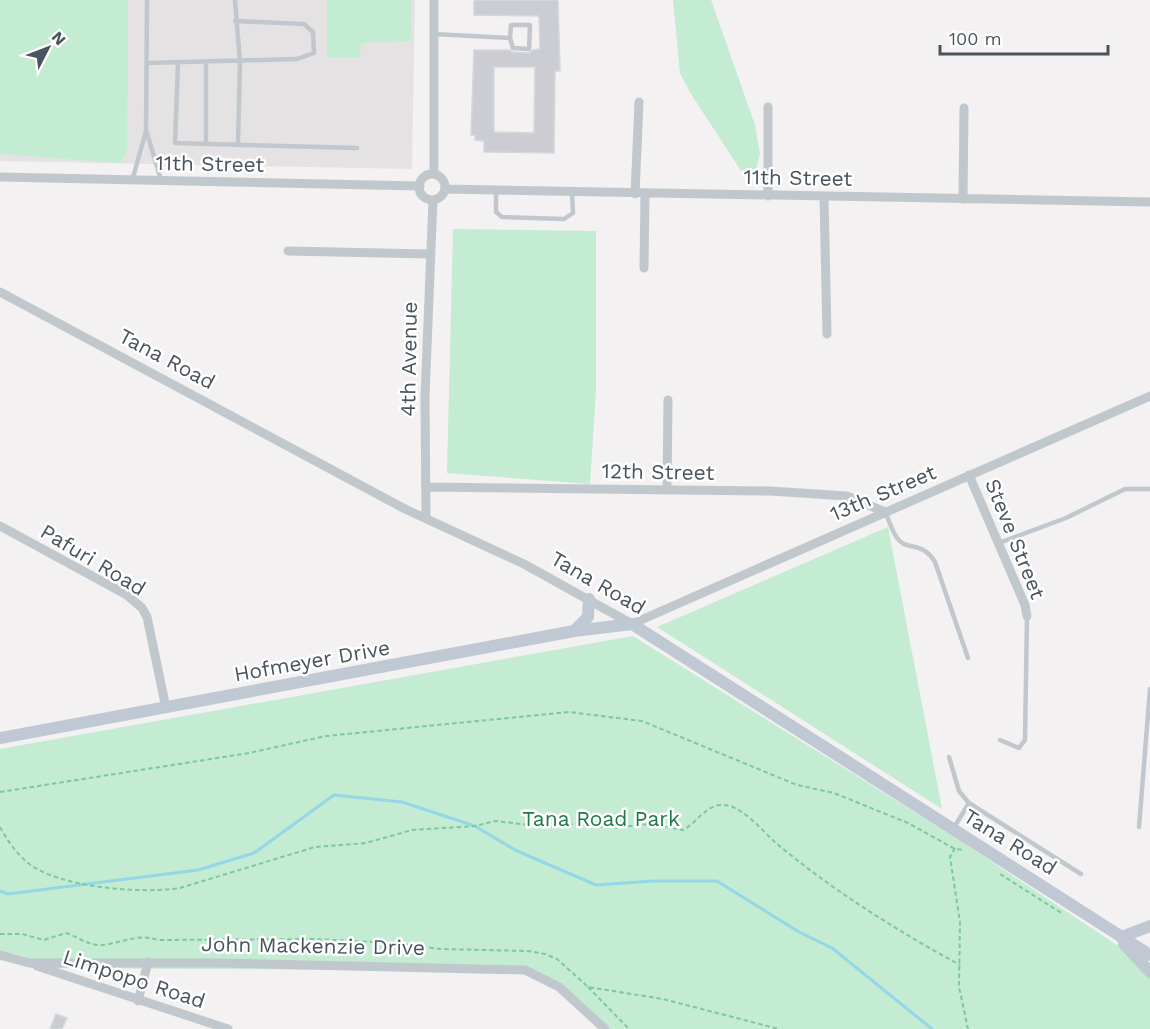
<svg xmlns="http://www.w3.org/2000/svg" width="1150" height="1029" font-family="'Work Sans',sans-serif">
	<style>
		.education { fill: #e4e2e2 }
		.green { fill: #c3ecd2 }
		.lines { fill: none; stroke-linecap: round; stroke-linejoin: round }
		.stream { stroke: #94d7e6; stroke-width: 3 }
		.building { fill: #cbcdd3; stroke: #d5d7db; stroke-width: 1.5; fill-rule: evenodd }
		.path { stroke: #7ec8a1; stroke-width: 2; stroke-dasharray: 4.5 3; stroke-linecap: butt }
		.lane { stroke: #c0c8ce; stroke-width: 4.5 }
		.street { stroke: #c0c8ce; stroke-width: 9 }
		.secondary { stroke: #c0c9d3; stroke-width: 12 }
		.labels { text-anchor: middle; stroke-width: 5; stroke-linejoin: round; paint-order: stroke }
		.street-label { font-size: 21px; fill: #4a545d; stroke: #fff }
		.park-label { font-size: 21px; fill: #1f7a4a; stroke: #fff }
	</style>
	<rect width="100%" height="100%" fill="#f3f1f1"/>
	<path class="education" d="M0 0H415L412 169 0 161Z"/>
	<path class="green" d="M0 0H128L127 153 120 163 0 154Z
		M327 0H412L411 41 361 43 360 57H327Z
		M673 0H711L755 125 760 154 755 174 745 177 691 94 680 73Z
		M453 229 596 231V390L590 484 447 473Z
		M888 527 942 809 657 627Z
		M633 636 959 840 1150 967V1029H600L561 991 523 971 31 968 0 957V749Z"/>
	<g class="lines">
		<path class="stream" d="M0 891 8 894 198 870 254 853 334 795 402 802 475 826 515 850 596 885 653 881H717L799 932 832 948 932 1029"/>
	</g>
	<path class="building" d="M474 0H558L560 71H555L554 153 484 152V141L475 140V135H471L474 50H509L513 52 529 53 533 50 540 49 539 16 474 15ZM494 67H535L534 133 494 132Z
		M56 1014 67 1018 62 1029H50Z"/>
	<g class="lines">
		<path class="path" d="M0 792 249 753 326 736 569 712 642 721 797 785 834 793 908 823 955 849 963 850
			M0 827C7 840 16 853 28 863 60 888 141 894 180 888L315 847 366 843 412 830 475 826 495 821 530 825 580 824 612 828 649 824 683 830C695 824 706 806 720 805 741 803 762 831 776 843 832 890 896 930 960 965
			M955 848 950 857 960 922 959 987 968 1029
			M1000 874 1063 914
			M0 934H22L44 940 66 933C79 937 88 946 102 945 124 943 135 933 158 940L313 939 395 943 440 949 528 951 545 954 557 959 588 987 663 999 779 1029
			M588 987 629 1029"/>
		<path class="lane" d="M235 0 240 62 238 145
			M433 34 510 38 511 25H530L529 49 513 48 510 38
			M147 63 297 59 314 53 313 32 304 24 235 21
			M178 63 175 143 357 148
			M206 63V144
			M147 133 161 180
			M132 181 146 131 147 0
			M496 191V212L502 217 564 219 573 213 572 192
			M885 512C889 520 892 531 897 538 907 552 922 540 935 562L968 658
			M999 543 1066 518 1125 489H1150
			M1000 740 1019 748 1025 740 1027 616
			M949 757 959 791 969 803 1081 874
			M1139 827 1150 689
			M953 829 969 803"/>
		<path class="street" d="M434 0V174
			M419 187a13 13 0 1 1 26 0a13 13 0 1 1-26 0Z
			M0 177 420 186
			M445 189 1150 202
			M635 194 639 102
			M768 196V107
			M824 197 827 334
			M963 199 964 108
			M288 251 429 254
			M644 268 645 194
			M0 292 405 509 524 564 632 624 1150 396
			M969 475 1025 605 1027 616
			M426 487 770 491 847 496 885 512
			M667 490 668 400
			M426 518 425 396 433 200
			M0 526 127 595 142 608 147 617 166 708
			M0 955 29 963H220L525 970 559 987 605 1029
			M37 966 228 1029
			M138 1001 148 962"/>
		<path class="secondary" d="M574 631 588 617 589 599
			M0 738 574 631 632 624 1150 955
			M1121 937 1150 926
			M1124 944 1150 972"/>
	</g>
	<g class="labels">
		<g class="street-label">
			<text transform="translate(210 164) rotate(1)" y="7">11th Street</text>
			<text transform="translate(798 178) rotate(1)" y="7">11th Street</text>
			<text transform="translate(167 359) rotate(28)" y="7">Tana Road</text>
			<text transform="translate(409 359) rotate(-89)" y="7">4th Avenue</text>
			<text transform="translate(658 472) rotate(1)" y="7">12th Street</text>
			<text transform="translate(883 493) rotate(-23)" y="7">13th Street</text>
			<text transform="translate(1015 539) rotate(68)" y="7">Steve Street</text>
			<text transform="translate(93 560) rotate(31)" y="7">Pafuri Road</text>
			<text transform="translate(598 583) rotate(30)" y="7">Tana Road</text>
			<text transform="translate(312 661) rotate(-10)" y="7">Hofmeyer Drive</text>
			<text transform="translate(1010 842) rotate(32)" y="7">Tana Road</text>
			<text transform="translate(313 946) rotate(1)" y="7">John Mackenzie Drive</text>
			<text transform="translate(134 979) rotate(18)" y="7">Limpopo Road</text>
		</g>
		<g class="park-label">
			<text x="601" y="826">Tana Road Park</text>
		</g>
	</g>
	<g transform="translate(48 48) rotate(48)" stroke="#ffffff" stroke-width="4.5" paint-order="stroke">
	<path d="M0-4.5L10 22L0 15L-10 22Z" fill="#4a545d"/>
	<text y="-9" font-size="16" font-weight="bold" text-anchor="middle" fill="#4a545d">N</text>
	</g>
	<path d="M940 45v9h168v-9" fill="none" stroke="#4a545d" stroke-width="3"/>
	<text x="949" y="45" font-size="18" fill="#4a545d" stroke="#ffffff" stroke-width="4.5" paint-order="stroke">100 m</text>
</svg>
